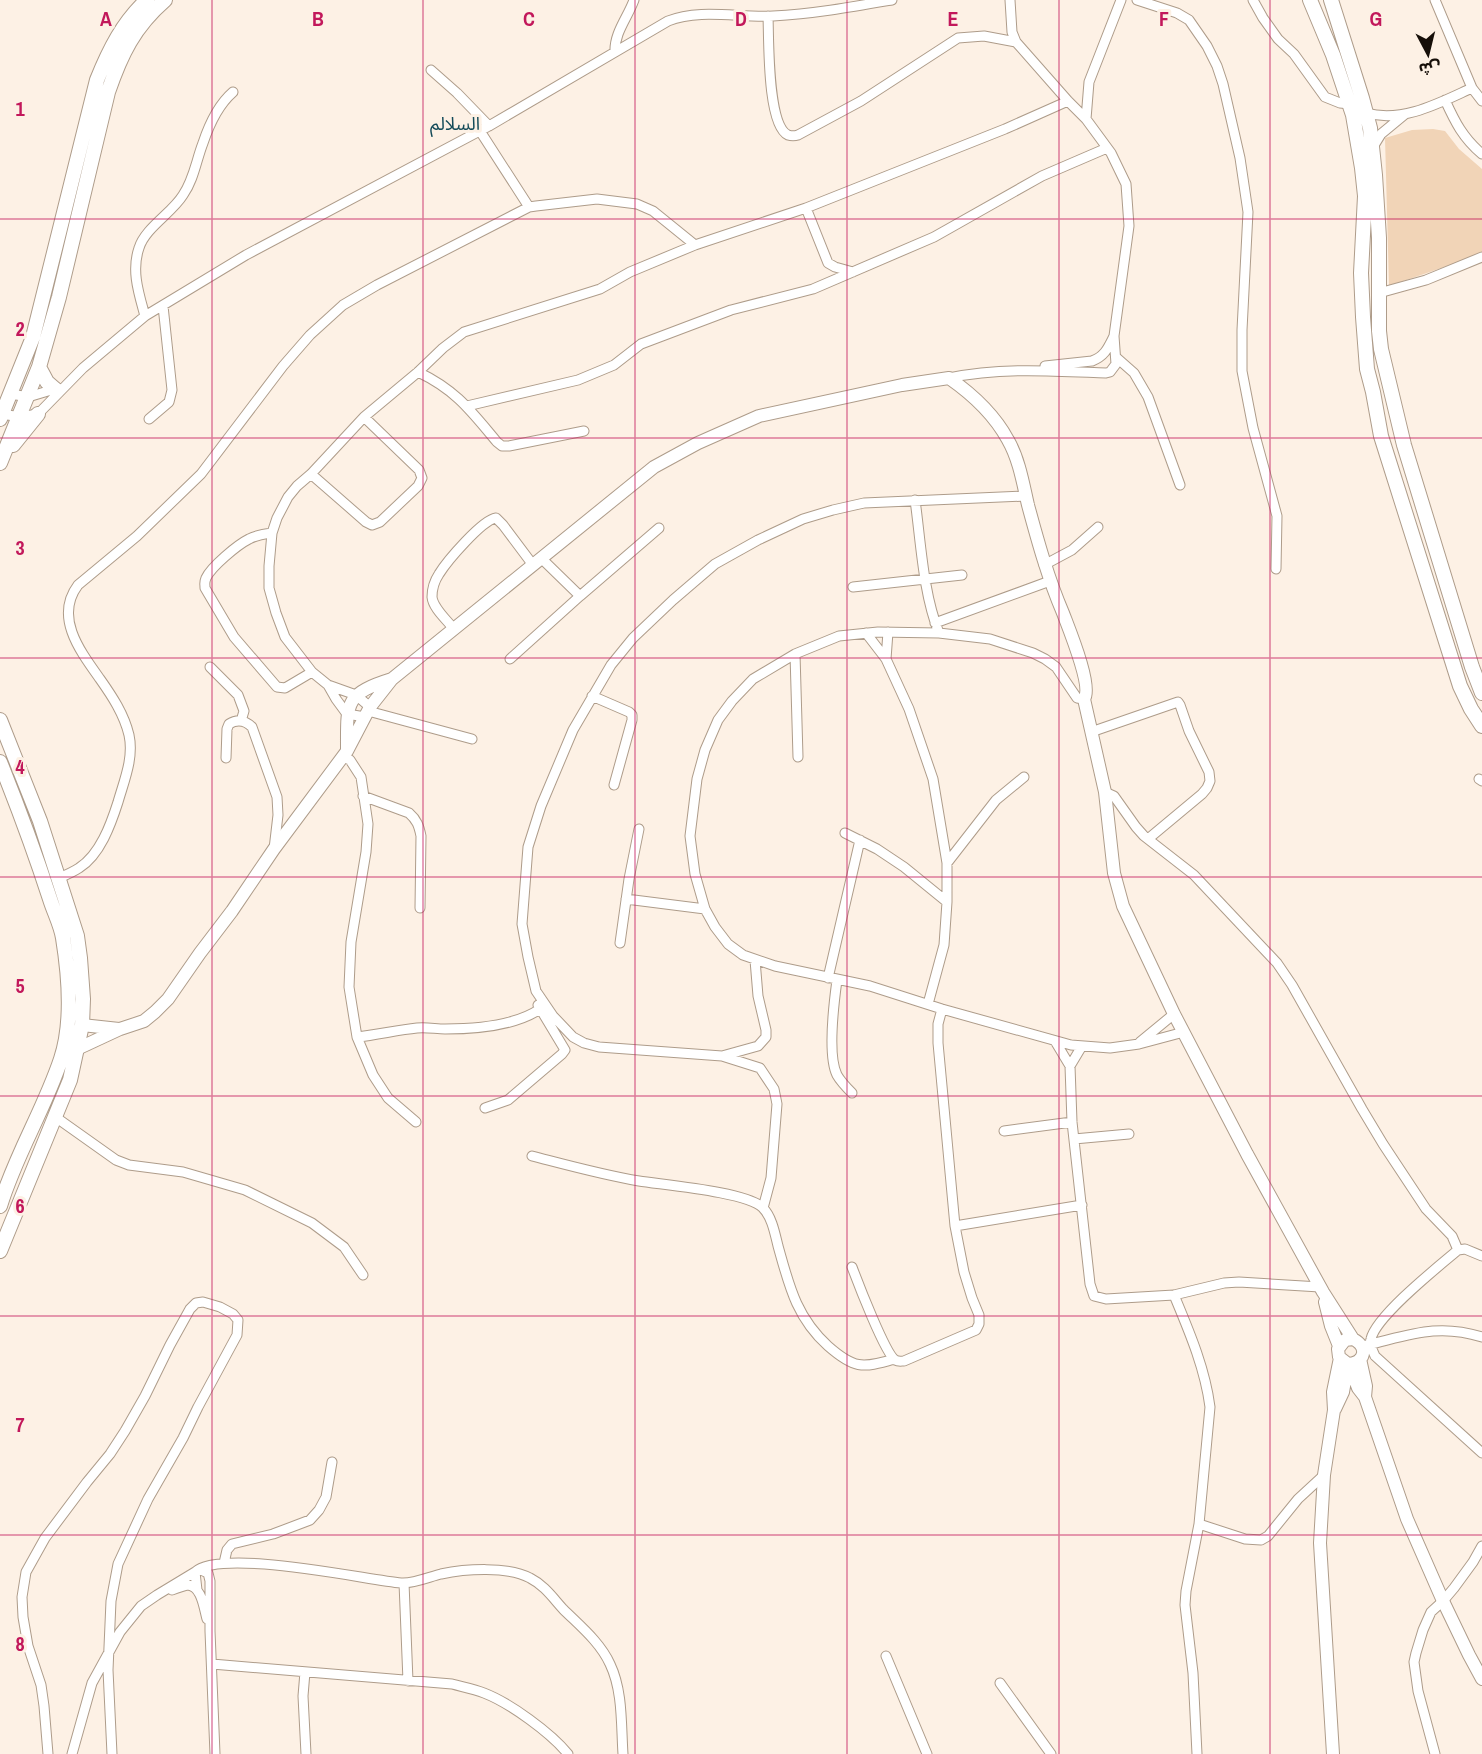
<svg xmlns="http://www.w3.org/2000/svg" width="1482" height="1754" font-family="'Archivo Narrow','Noto Sans Arabic',sans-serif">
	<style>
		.green { fill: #f1d4b7 }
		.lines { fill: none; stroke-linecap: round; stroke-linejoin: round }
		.minor-casing { stroke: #ae9c8a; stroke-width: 11 }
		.tertiary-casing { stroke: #ae9c8a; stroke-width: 14 }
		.secondary-casing { stroke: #ae9c8a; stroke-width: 16 }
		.minor { stroke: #fff; stroke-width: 9 }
		.tertiary { stroke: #fff; stroke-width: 12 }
		.secondary { stroke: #fff; stroke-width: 14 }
		.grid { fill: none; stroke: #c2185b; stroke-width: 1.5; stroke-opacity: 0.55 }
		.labels { text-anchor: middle; stroke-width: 6; stroke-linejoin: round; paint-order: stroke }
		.neighbourhood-label { font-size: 18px; fill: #134a58; stroke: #fdf1e5 }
		.grid-label { font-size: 20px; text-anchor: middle; font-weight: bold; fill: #c2185b; stroke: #fdf1e5; stroke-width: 6; stroke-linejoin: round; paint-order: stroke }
	</style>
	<rect width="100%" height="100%" fill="#fdf1e5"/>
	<path class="green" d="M1433 129 1445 131 1459 149 1482 169V254L1389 286 1385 138 1412 130Z"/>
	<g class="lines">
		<defs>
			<path id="minor" d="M1137 0 1177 13 1189 20 1207 46 1217 66 1223 84 1240 158 1248 212 1242 330V371L1253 428 1277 516 1276 569
				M1253 0 1263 18 1278 39 1294 54 1325 97 1340 103 1350 104
				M1435 0 1472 88 1482 101
				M768 16C769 39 767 125 788 135 791 136 795 136 798 135L861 101 958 38 984 36 1016 42
				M615 52C614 33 628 17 634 0
				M431 70 457 93 489 126
				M1445 100C1455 122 1463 138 1482 154
				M1366 113C1403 123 1439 103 1472 88
				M1086 119 1089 82 1121 0
				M480 131 529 207
				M1373 147 1381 134 1404 115
				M806 208 828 263 835 267 853 272
				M1379 293 1426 280 1482 257
				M145 316C139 294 131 271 139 248 145 228 172 213 183 195 194 179 196 161 203 143 209 125 218 105 233 92
				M1117 358 1134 373 1148 397 1180 485
				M1045 366 1092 361C1105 356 1108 348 1114 336
				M418 372C456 390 471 411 497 442L502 446H509L584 431
				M949 378C1000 367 1054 371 1106 373L1110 372 1116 364 1114 336 1129 226 1126 184 1111 153 1086 119 1068 101 1016 42 1012 32 1010 0
				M11 394 28 397 58 388
				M467 406 578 380 614 365 641 344 731 310 813 289 934 237 1042 176 1107 148
				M2 414 20 417 38 414 83 368 145 316 246 255 489 126 668 21C700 8 739 18 773 16 813 14 852 7 892 0
				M149 419 169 402 172 390 163 306
				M311 474 366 522 372 525 380 522 418 486 422 478 419 470 364 417
				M915 500C921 543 923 593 939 633
				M272 533C264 534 256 535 249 539 237 545 211 567 206 578 204 583 205 583 205 588L234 637 277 687 285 688 312 672
				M541 558 580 596
				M1044 565 1072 550 1098 527
				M853 587 962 575
				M935 623 1050 581
				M453 628C446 619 433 608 432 597 432 589 435 580 439 574 447 561 482 520 496 518L503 525 533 565
				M866 633 886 659 909 709 933 779 947 863V902L944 945 928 1004
				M795 654 798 757
				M510 659 580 596 659 528
				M886 659 888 632
				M210 667 238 695 244 711 241 721
				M328 685 336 699 347 714 365 717
				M592 696 629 712 632 715V720L614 785
				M1084 699 1077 698 1056 667 1045 659 1033 653 990 639 939 633 878 632 839 636 795 654 753 679 732 701 718 720 705 750 697 779 690 836 695 874 705 909 715 927 728 944 743 955 775 966 870 986 942 1009 1071 1045 1110 1048 1139 1044 1184 1032
				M370 707 356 695 328 685 312 672 285 637 276 613 269 588V566L272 533 277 518 288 497 297 486 311 474 364 417 418 372 443 348 464 332 600 289 630 272 695 245 806 208 1005 129 1068 101
				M368 711 472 739
				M1091 732 1175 703 1178 702 1180 705 1189 731 1209 772 1210 781 1207 788 1202 794 1148 839
				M343 757 350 760 361 777 368 824 366 852 351 942 349 987 357 1037C377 1035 397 1030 417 1028 427 1027 436 1029 445 1029 474 1029 515 1026 540 1009
				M226 758 227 729 229 724C237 719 245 720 252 727L277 797 278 815 274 849
				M1479 779 1482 781
				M1105 792 1114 796 1136 827 1144 836 1194 875 1277 963 1292 985 1362 1109 1383 1144 1426 1209 1452 1236 1458 1250 1465 1249 1482 1256
				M363 796 409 813C417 820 419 826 421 836L420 908
				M845 833 877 849 904 867 947 902
				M947 863 996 800 1024 777
				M59 878C66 875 73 872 79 868 100 855 111 824 118 802 124 781 134 758 129 735 124 714 112 696 100 679 80 651 54 617 78 585L137 536 201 474 283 366 310 335 343 305 377 285 529 207 536 206 597 199 637 204 653 211 695 245
				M626 899 705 909
				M620 943 629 879 639 829
				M755 960 758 996 766 1030V1037L758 1046 722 1056 599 1047 584 1043 573 1037 553 1016 536 991 528 957 522 924 528 847 541 806 573 730 611 665 633 638 673 600 715 564 758 540 803 519 833 510 864 503 1026 496
				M828 978 860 840
				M837 980C834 1002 827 1055 837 1075 841 1082 846 1087 852 1093
				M357 1037 373 1075 388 1098 416 1122
				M1055 1041 1070 1066 1072 1122 1090 1284 1094 1296 1106 1299 1174 1295 1224 1283 1239 1282 1320 1287
				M1140 1042 1174 1014
				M722 1056 760 1068 774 1089 777 1104 771 1178 763 1208
				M1070 1066 1082 1046
				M485 1108 508 1100 562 1054 565 1050 538 1005
				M54 1116 116 1160 129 1165 183 1172 245 1190 312 1223 344 1247 363 1275
				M1004 1131 1072 1122
				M1074 1139 1129 1134
				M532 1156C567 1165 603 1175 639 1181 664 1185 748 1192 763 1208 772 1217 775 1234 778 1246 789 1285 796 1317 828 1346 853 1368 862 1369 894 1359
				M955 1226 1082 1205
				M1458 1250C1439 1266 1376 1316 1371 1339 1369 1345 1373 1351 1375 1356L1482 1453
				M852 1267C858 1283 885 1353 895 1360 899 1362 901 1361 904 1361L976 1330 979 1324V1315L972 1298 964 1272 955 1226 938 1043V1024L942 1009
				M1174 1295C1189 1331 1205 1368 1210 1407L1199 1524 1186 1591 1185 1605 1193 1673 1197 1754
				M1367 1345C1410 1335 1438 1323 1482 1337
				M1199 1524 1245 1539 1261 1540 1268 1536 1298 1499 1324 1475
				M224 1563 227 1550 232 1544 273 1534 310 1520 319 1510 326 1497 332 1462
				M404 1583 408 1681
				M172 1590C177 1588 182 1586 187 1585 202 1585 204 1609 207 1619
				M197 1590 195 1572C221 1548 362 1579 401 1583 413 1584 429 1577 441 1574 465 1569 508 1566 530 1578 544 1585 553 1598 563 1609 580 1626 600 1642 610 1664 623 1691 621 1725 623 1754
				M886 1656 927 1754
				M212 1664 452 1684C463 1687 474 1689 484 1693 510 1703 551 1733 568 1754
				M305 1672 303 1696 306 1754
				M1000 1683 1051 1754
				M48 1754 44 1706 41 1685 28 1646 23 1617 22 1597 26 1572 45 1538 87 1482 110 1454 125 1431 145 1396 170 1345 190 1309 196 1303 203 1302 220 1307 233 1314 238 1320 237 1335 198 1407 183 1438 148 1499 118 1564 111 1601 108 1670 112 1754
				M72 1754 92 1683 120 1632 141 1606 157 1595 195 1572 201 1570 208 1573 210 1581V1631L215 1754
				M1435 1754 1418 1691 1414 1662 1416 1653 1423 1630 1431 1612 1443 1601 1454 1588 1473 1562 1482 1546"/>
			<path id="tertiary" d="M347 750C347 703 344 694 392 679
				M82 1025 119 1029
				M77 1049 120 1029 144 1021 155 1012 168 999 200 953 232 911 274 849 347 751 370 707 392 679 654 467 698 443 759 416 902 385 949 378C972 394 994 414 1008 440 1019 459 1023 483 1028 505 1038 542 1048 578 1063 613 1069 629 1093 687 1084 699L1105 792 1114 873 1123 906 1174 1014 1247 1154 1323 1292 1353 1339C1369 1347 1365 1363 1348 1364L1339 1357 1338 1349 1345 1340 1353 1339
				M1325 1302 1331 1326 1339 1346
				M1360 1359 1366 1386 1365 1397 1407 1519 1443 1601 1469 1655 1482 1679
				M1349 1364 1358 1388 1365 1397
				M1335 1409 1343 1392 1348 1364
				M1333 1754 1320 1543 1324 1475 1334 1410 1333 1392 1340 1358"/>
			<path id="secondary" d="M1310 0 1333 55 1353 115 1362 168 1365 196 1361 273 1363 317 1367 369 1373 392 1381 436 1460 686 1471 709 1482 726
				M1331 0 1362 98 1370 128 1375 175 1379 238V331L1381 349 1404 445 1472 667 1482 693
				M39 367 47 382 55 389
				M0 419 33 337 97 80C109 50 123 22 147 0
				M13 445 38 414
				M0 463 39 367 59 297 108 92C121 54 134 27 165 0
				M0 720 40 821 77 936 80 958 83 999 82 1025 70 1080 0 1251
				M0 762C18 807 35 853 50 899 54 912 61 925 63 938 69 975 73 1023 61 1059 44 1110 15 1156 0 1206"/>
		</defs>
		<use href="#minor" class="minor-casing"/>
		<use href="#tertiary" class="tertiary-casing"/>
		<use href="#secondary" class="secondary-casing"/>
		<use href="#minor" class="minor"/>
		<use href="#tertiary" class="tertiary"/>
		<use href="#secondary" class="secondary"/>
	</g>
	<path class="grid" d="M212 0V1754M423 0V1754M635 0V1754M847 0V1754M1059 0V1754M1270 0V1754M0 219H1482M0 438H1482M0 658H1482M0 877H1482M0 1096H1482M0 1316H1482M0 1535H1482"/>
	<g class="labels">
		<g class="neighbourhood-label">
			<text x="455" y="130">السلالم</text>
		</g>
	</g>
	<g class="grid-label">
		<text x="106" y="26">A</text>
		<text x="318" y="26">B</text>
		<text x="529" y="26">C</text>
		<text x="741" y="26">D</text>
		<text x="953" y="26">E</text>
		<text x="1164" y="26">F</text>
		<text x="1376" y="26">G</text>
		<text x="20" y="116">1</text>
		<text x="20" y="336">2</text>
		<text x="20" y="555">3</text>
		<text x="20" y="774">4</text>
		<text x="20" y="993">5</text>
		<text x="20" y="1213">6</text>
		<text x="20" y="1432">7</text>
		<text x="20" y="1651">8</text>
	</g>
	<g transform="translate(1428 54) rotate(173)" stroke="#fdf1e5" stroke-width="4.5" paint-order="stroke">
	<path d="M0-4.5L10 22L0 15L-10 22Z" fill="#160f09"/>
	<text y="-9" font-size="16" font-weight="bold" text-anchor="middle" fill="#160f09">ش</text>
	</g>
</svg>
